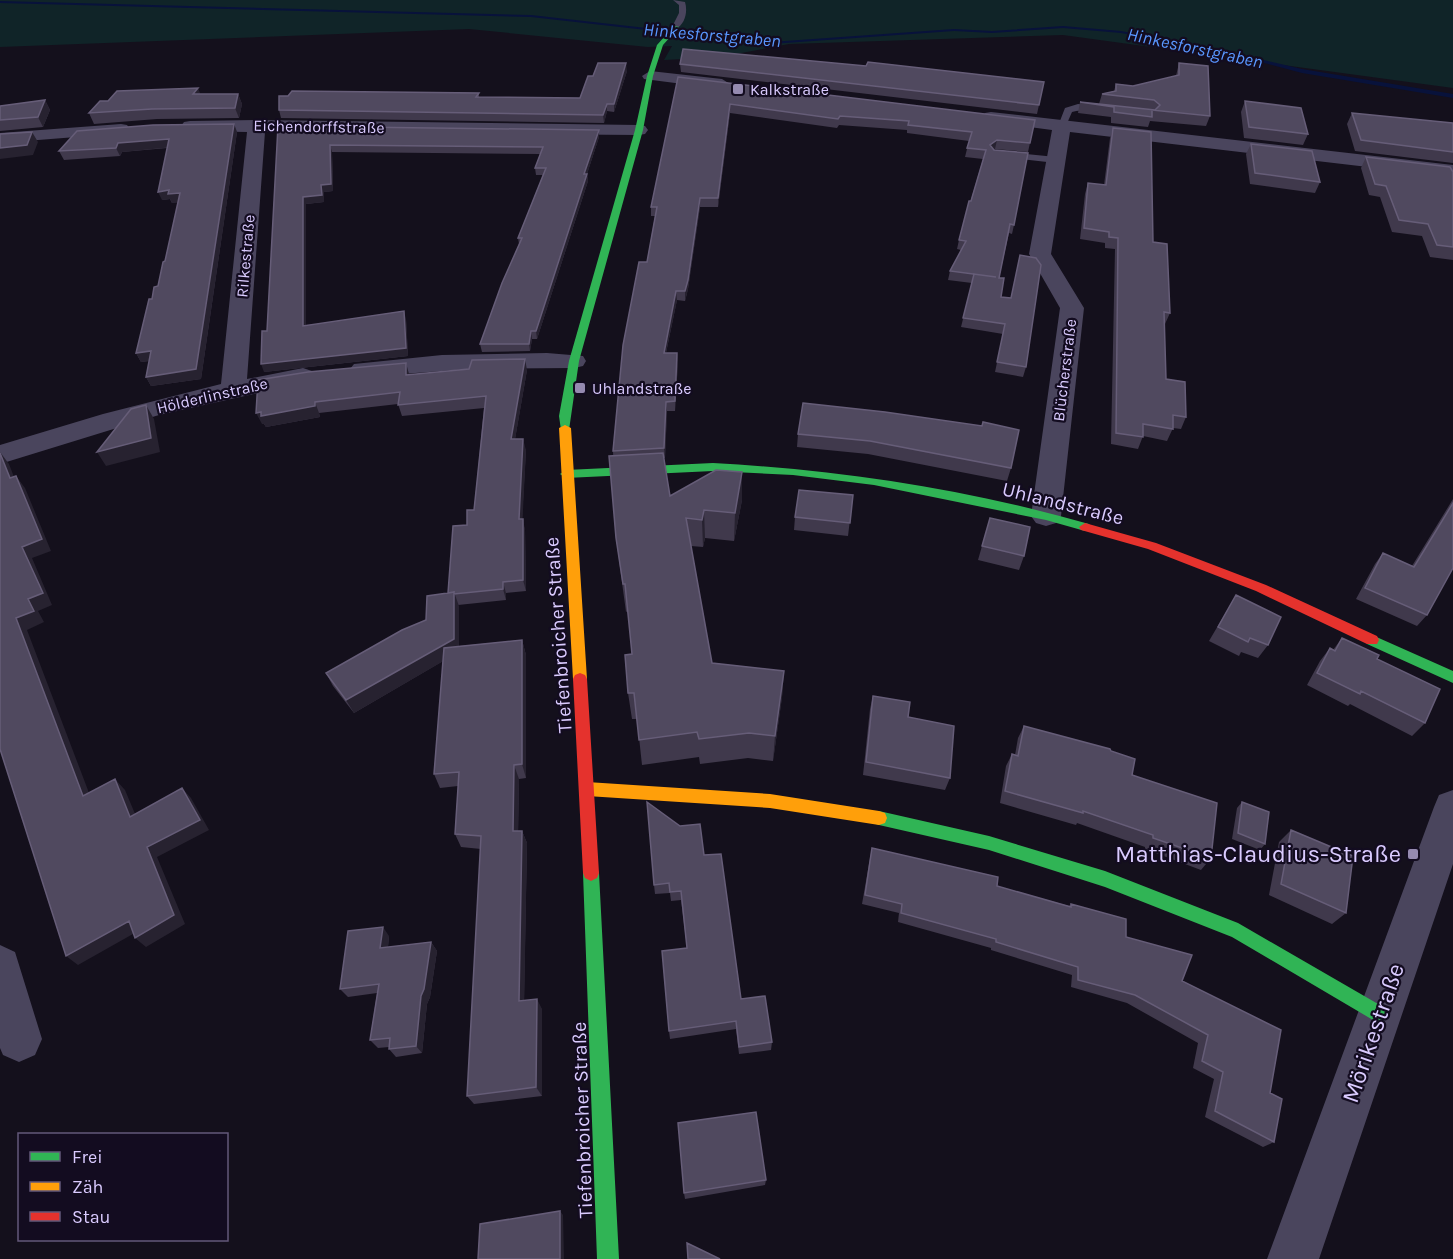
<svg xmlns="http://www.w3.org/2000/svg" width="1453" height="1259" font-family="Karla,sans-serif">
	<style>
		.green { fill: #102428 }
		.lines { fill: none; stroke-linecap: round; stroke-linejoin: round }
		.stream { fill: #08123b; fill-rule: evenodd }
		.lane { fill: #4a455d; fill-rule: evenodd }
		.street { fill: #4a455d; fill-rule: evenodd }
		.fast { fill: #30b455; fill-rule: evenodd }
		.slow { fill: #ff9f0a; fill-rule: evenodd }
		.jam { fill: #e5322d; fill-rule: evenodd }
		.wall { fill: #40394c }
		.shaded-wall { fill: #272230 }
		.building { fill: #50495f; stroke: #665d78; stroke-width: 1.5 }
		.poi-dot { fill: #958ab0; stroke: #130c20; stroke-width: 2 }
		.labels { text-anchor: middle; stroke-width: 4.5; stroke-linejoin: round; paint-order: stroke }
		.far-poi-label { font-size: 16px; fill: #dacbff; stroke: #130c20; text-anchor: start }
		.far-street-label { font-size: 16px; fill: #dacbff; stroke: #130c20 }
		.far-water-label { font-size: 18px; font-style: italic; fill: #5997ff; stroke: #130c20 }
		.street-label { font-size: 20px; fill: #dacbff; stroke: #130c20 }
		.near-poi-label { font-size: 24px; fill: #dacbff; stroke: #130c20; text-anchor: end }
		.near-street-label { font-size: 24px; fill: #dacbff; stroke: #130c20 }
	</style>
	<rect width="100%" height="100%" fill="#14101c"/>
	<path class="green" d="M0 0H1453V88L1063 35 789 44 720 57 664 60 672 46 648 47 469 29 0 47Z"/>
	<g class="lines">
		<path class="stream" d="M0 1 531 15 771 42 954 29 992 31 1063 26 1121 31 1226 51 1302 69 1453 94V98L1302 73 1226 53 1121 33 1063 28 992 33 954 31 771 44 531 17 0 3Z"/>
		<path class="lane" d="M673 0 685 2C688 12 685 24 676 29L672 27 679 13V5Z
			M1078 104 1101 106 1105 109C1096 115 1083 108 1072 112L1065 128H1059L1058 126 1065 108Z
			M1006 152 1056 157 1061 160 1056 163 1003 157 1001 155Z"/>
		<path class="street" d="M650 71 722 79 730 84 722 89 644 79 642 76Z
			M991 112 1453 165V177L1070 132 1051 254 1084 308 1061 516 1056 523 1046 526 1036 523 1031 516 1060 308 1029 254 1052 130 985 121 982 117 985 113Z
			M257 120 639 125 645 126 648 130 645 134 639 135 265 132 247 379 303 368 312 371 316 376 312 381 159 415 0 464V445L103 414 221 384 247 132 190 131 184 130 181 126 184 122 190 121Z
			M121 124 127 125 130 129 127 133 0 143V133Z
			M547 353 583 356 586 361 583 366 574 368 468 369 363 377 354 374 350 369 354 364 442 355Z
			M1453 790V864L1319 1259H1267L1434 807 1439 795Z
			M0 945 15 952 42 1039 35 1055 19 1062 3 1055 0 1048Z"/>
		<path class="fast" d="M674 26 679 27 663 45 653 76 643 130 579 361 569 430H561L559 416 569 361 635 130 647 76 657 45Z
			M713 463C840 470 967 489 1089 524L1091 527 1085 531 1046 520 874 485 793 475 713 471 566 478 560 474 566 470Z
			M1372 635 1453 671V683L1367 644 1365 640 1367 636Z
			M879 811 989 836 1105 871 1238 923 1385 1008 1388 1014 1385 1020 1379 1023 1373 1020 1232 937 1105 887 989 850 879 825 873 823 871 818 873 813Z
			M591 865 597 868 599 873 619 1259H597L583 873 585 868Z"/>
		<path class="slow" d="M565 425 571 428 587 679 585 683H575L573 679 559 428Z
			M587 782 770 794 879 811 885 813 887 818 885 823 879 825 770 808 587 796 582 794 579 789 582 784Z"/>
		<path class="jam" d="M1085 523 1156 543 1266 585 1377 636 1379 640 1377 644H1367L1256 591 1148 549 1081 530 1079 527Z
			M580 673 585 675 587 679 599 873 597 878 591 881 585 878 583 873 573 679 575 675Z"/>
	</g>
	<path class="wall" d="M1179 63 1210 116 1206 126 1150 121 1148 127 1111 123V117L1078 113 1080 102 1099 104 1102 94 1114 91 1116 84 1133 86 1176 76Z
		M680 64 866 66 1044 82 1037 114 681 72Z
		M627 71 614 112 607 111 604 123 281 118 279 110 288 96 479 93V97L580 98 593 76Z
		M678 77 1035 120 1028 152 995 149 994 150 1014 225 1012 234 1009 233 999 278 1001 297 1026 367 1023 377 995 372 1003 334 961 327 972 283 948 280 950 271 961 250 957 249 959 240 983 159 965 157 969 141 907 133V130L839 125 837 128 730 113 718 207H700L688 289 685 301 677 300 666 353H677L678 362 675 411H667L665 458H664L670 496 742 472V500L734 541 705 538 703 547 691 546 712 663 784 671 782 697 773 761 748 758 700 764 699 757 642 765 637 719H632L628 693 632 654 628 611 626 612 616 538 613 451 655 216H651V207Z
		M200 94H238L242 104 239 118 157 119 94 124 89 113Z
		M45 100 50 110 43 127 0 131V106Z
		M1245 101 1308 134 1303 145 1244 138 1241 112Z
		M1352 113 1453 123V163L1355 151 1347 124Z
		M234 124 237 132 201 379 151 386 146 377 149 361 141 362 136 353 152 299 158 286 165 261 178 202 172 203 170 199 162 200 167 148 122 152 120 156 64 160 59 151Z
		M278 126 599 130V137L587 174 588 181 537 339H532L530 351 482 352 480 344 519 244 518 238 543 175H536L535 168 540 154 332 152 333 191 324 192V202L306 204V325L406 319 408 356 264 372 267 331Z
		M1113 128 1153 242 1170 313 1165 324H1164L1166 379 1186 417 1181 429 1173 428 1167 441 1143 436 1138 449 1111 444 1115 249 1105 248V243L1080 239 1085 194 1088 183 1104 185 1110 138Z
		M1251 144 1320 182 1315 193 1250 184 1246 154Z
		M1366 157 1453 172V260L1430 257 1422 236 1392 232 1380 197 1369 195 1361 168Z
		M406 363 409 375 527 370 515 439 526 450 522 519 525 530 526 591 506 593V600L458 605 459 646 522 640 526 655V778L519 779 518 831H522L527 843 524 1000 542 1009V1096L474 1104 467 1096 481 849 461 847 455 834 458 786 440 788 434 774 443 661 354 713 333 686 326 673 426 620 448 593 467 525 474 510 484 408 402 416 398 404 319 413 320 417 266 427 264 424H262Z
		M803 403 1011 468 1007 481 868 454 797 447 798 434Z
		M853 495 848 536 794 530 795 517Z
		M1453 499V568L1427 615 1417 626 1356 599 1375 564 1383 553 1412 566Z
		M990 518 1024 556 1019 570 978 560Z
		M1236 595 1268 645 1258 658 1241 652 1239 656 1209 641Z
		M1342 638 1377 659 1425 723 1412 736 1350 704 1348 706 1307 685 1320 661 1330 648 1333 650Z
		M873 696 908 717 950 778 945 790 863 775 870 709Z
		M1024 726 1111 751 1211 858 1201 870 1145 849V847L1077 823 1076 825 1000 803 1006 766 1012 754 1015 755 1018 738Z
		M1242 802 1265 844 1260 850 1232 839 1237 808Z
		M1291 830 1346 913 1332 924 1269 895 1279 842Z
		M872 848 997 886 1069 906 1071 904 1126 937 1182 981 1270 1093 1274 1142 1263 1147 1205 1117 1214 1079 1193 1068 1198 1043 1127 1003 1071 987 1072 975 991 950V948L898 922 899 913 862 904 870 858Z
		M704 855 741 999 772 1042 771 1050 739 1054 736 1029 670 1039 669 1031 687 948 681 900 671 901 670 893 655 894 654 885Z
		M389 936 388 947 431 942 437 951 430 997 427 1004 422 1053 396 1057 389 1049V1047L378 1048 370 1040 377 993 348 997 340 989Z
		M766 1180 765 1185 685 1199 684 1193Z"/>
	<path class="shaded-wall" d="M626 63 627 71 614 112V104Z
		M198 88 202 98 193 94Z
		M238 94 242 104 239 118 235 108Z
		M45 100 50 110 43 127 38 117Z
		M607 104V111L604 123 603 115Z
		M730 104V113L718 207V198Z
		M234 124 237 132 201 379 151 386 146 377Z
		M599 130V137L587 174 588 181 537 339 536 331 584 174Z
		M32 132 38 142 33 155 0 159V148Z
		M169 139 173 147 122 152 120 156 116 148 118 143Z
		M997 140 995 149 988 154 990 145Z
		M330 145 332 152 333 191 324 192V202L306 204V333L303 326V197L321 185Z
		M169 190 180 193 184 202 172 203 170 199 162 200 158 192Z
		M700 198V207L688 289 685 301V291Z
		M676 291 677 300 664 362V353Z
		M404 311 406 319 408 356 264 372 261 364Z
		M531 331 532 339 530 351 529 344Z
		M151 351 156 360 141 362 136 353Z
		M677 353 678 362 675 411V401Z
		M525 359 527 370 513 451 511 439Z
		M406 363 409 374 410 386 406 375Z
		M315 402 319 413 320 417 266 427 264 424H262L256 413Z
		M666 402 667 411 665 458 664 448Z
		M146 405 154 419 160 452 106 466 97 452Z
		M523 439 526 450 522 530 519 519Z
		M0 452 9 464 19 490 10 478Z
		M742 472V500L734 541 735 513Z
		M16 476 25 488 51 551 32 558 52 605 38 611 44 622 27 630 94 806 83 796 16 618 28 599Z
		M704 510 705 538 703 547 702 520Z
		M523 519 525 530 526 591 523 580Z
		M503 582 506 593V600L503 589Z
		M454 592 459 606V652L354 713 346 700Z
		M522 640 526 655V778L522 764Z
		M784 671 782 697 773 761 775 736Z
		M514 765 519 779 518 844 513 831Z
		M115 779 125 790 141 828 130 817Z
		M182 788 191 798 209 830 157 857 185 924 146 947 135 938 147 847Z
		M522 831 527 843 524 1011 519 1001Z
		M129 921 140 930 78 965 66 956Z
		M383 927 389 936 387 956 380 948Z
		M431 942 437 951 430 997 427 1004 422 1053 416 1046 421 996Z
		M537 999 542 1009V1096L536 1087Z
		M560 1211 563 1215 564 1259H560Z"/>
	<path class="building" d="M683 49 866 66 868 62 1044 82 1039 105 680 64Z
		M598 63H626L614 104H607L603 115 279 110V96H288L292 91 479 93 476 97 580 98 588 76H593Z
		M1179 63 1208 66 1210 116 1152 110V117L1114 112V107L1080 102 1155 110 1160 105 1154 100 1102 94 1116 91V84L1133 86 1179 75Z
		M678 77 1035 120 1030 143 997 140 990 145 994 150 1028 153 1014 225 1010 224 999 278H1004L1001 297 1011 298 1020 255 1036 258 1041 265 1026 367 997 362 1005 324 963 318 974 274 996 277 950 271 966 241 959 240 969 201H971L986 150 967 148 972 132 908 125 909 121 840 116 838 119 730 104 718 198H700L688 280 685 291H676L664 353H677L675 401 666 402 664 448 613 451 623 345 639 262H647L657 207H651Z
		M198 88 193 94H238L235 108 152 109 89 113 100 101H108L117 91Z
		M45 100 38 117 0 120V106Z
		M1245 101 1301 108 1308 134 1249 127Z
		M1352 113 1453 123V152L1361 140Z
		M234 124 196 369 146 377 151 351 136 353 149 299H152L154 287 158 286 163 262 165 261 180 193 168 194 169 190 158 192 169 139 118 143 116 148 59 151 77 131 153 125Z
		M278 126 599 130 584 174H587L536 331H531L529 344H480L502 283 522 238H518L546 168H535L543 147 330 145 331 184 321 185 322 195 303 197V326L404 311 406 348 261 364 262 331H267Z
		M1113 128 1151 132 1153 242 1167 244 1170 313 1164 312 1166 379 1185 382 1186 417 1173 415V429L1143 424V437L1116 433 1118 238 1109 237V232L1084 228 1088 183 1106 185Z
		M32 132 27 145 0 148V134Z
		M1251 144 1312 151 1320 182 1255 173Z
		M1366 157 1450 167 1453 172V247L1437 245 1428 224 1399 220 1386 186 1375 184Z
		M525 359 511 439H523L519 519H523V580L503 582V589L454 594V592L448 593 453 526 467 525V510H474L486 396 398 405 400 392 315 402V406L261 416V412L256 413 258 380 308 372 406 363V375L469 369 472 360Z
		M803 403 885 412 982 426 983 422 1019 430 1011 468 870 441 798 434Z
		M146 405 151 438 97 452 131 409Z
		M0 453 10 478 16 476 42 539 22 547 43 593 28 599 34 611 16 618 83 796 115 779 130 817 182 788 200 820 147 847 174 915 135 938 129 921 66 956 0 749Z
		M663 453 670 496 716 470 742 472 735 513 704 510 702 520 686 518 712 663 784 671 775 736 749 733 699 739 697 732 639 740 634 693H628L625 655 632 654 625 584H623L616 538 609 456Z
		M799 490 853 495 850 523 795 517Z
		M1453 503V568L1427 615 1365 588 1383 553 1414 567Z
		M990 518 1030 527 1024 556 982 546Z
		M454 592V639L346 700 326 673 402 630 426 620 427 596Z
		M1236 595 1281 617 1268 645 1250 638 1248 642 1218 627Z
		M1342 638 1379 655 1377 659 1440 689 1425 723 1361 691 1360 694 1317 673 1330 648 1335 651Z
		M522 640V764L514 765 513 831H522L519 1001 537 999 536 1087 467 1096 481 836 455 834 459 772 434 774 444 648Z
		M873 696 910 702 908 717 954 726 950 778 866 762Z
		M1024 726 1110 749 1111 751 1135 759 1132 775 1217 803 1211 858 1153 838V835L1083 811V813L1005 791 1012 754 1018 756Z
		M647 802 680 826 700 824 704 855 721 854 741 999 765 996 772 1042 739 1047 736 1021 669 1031 662 951 687 948 681 891 670 892 669 883 654 885Z
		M1242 802 1269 812 1265 844 1238 833Z
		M1291 830 1353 856 1346 913 1281 884Z
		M872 848 998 877 997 886 1071 907V904L1126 919V937L1192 955 1182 981 1281 1030 1270 1093 1282 1099 1274 1142 1215 1111 1223 1072 1202 1061 1208 1035 1135 995 1078 980V967L996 942V939L901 913 902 904 865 895Z
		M383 927 380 948 431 942 424 989 421 996 416 1046 389 1049 390 1038 370 1040 379 984 340 989 348 931Z
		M756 1112 766 1180 684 1193 678 1123Z
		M560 1211V1259H478L480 1224Z
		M687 1243 720 1259H688Z"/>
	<g class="poi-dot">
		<rect x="732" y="83" width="12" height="12" rx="3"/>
		<rect x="574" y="382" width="12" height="12" rx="3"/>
		<rect x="1407" y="848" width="12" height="12" rx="3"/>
	</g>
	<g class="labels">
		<g class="far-poi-label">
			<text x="750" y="95">Kalkstraße</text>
			<text x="592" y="394">Uhlandstraße</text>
		</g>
		<g class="far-street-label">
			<text transform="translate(319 126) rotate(1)" y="6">Eichendorffstraße</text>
			<text transform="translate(245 256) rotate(-85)" y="6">Rilkestraße</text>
			<text transform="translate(1064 370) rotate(-83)" y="6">Blücherstraße</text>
			<text transform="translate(212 395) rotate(-13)" y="6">Hölderlinstraße</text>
		</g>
		<g class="far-water-label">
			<text transform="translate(712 35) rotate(5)" y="6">Hinkesforstgraben</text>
			<text transform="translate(1195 48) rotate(12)" y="6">Hinkesforstgraben</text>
		</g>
		<g class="street-label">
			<text transform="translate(1063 503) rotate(14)" y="7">Uhlandstraße</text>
			<text transform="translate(558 635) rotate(-94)" y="7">Tiefenbroicher Straße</text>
			<text transform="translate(582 1120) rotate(-92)" y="7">Tiefenbroicher Straße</text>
		</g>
		<g class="near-poi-label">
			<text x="1401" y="862">Matthias-Claudius-Straße</text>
		</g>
		<g class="near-street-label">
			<text transform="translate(1373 1033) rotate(-71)" y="8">Mörikestraße</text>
		</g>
	</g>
	<rect x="18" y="1133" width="210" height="108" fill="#130c20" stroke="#635879" stroke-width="1.5"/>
	<rect x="30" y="1152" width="30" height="9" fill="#30b455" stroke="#635879" stroke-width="1.5"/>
	<text x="72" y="1163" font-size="18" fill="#dacbff">Frei</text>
	<rect x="30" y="1182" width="30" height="9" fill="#ff9f0a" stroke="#635879" stroke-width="1.5"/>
	<text x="72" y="1193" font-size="18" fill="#dacbff">Zäh</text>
	<rect x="30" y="1212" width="30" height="9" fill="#e5322d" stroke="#635879" stroke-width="1.5"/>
	<text x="72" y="1223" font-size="18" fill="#dacbff">Stau</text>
</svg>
